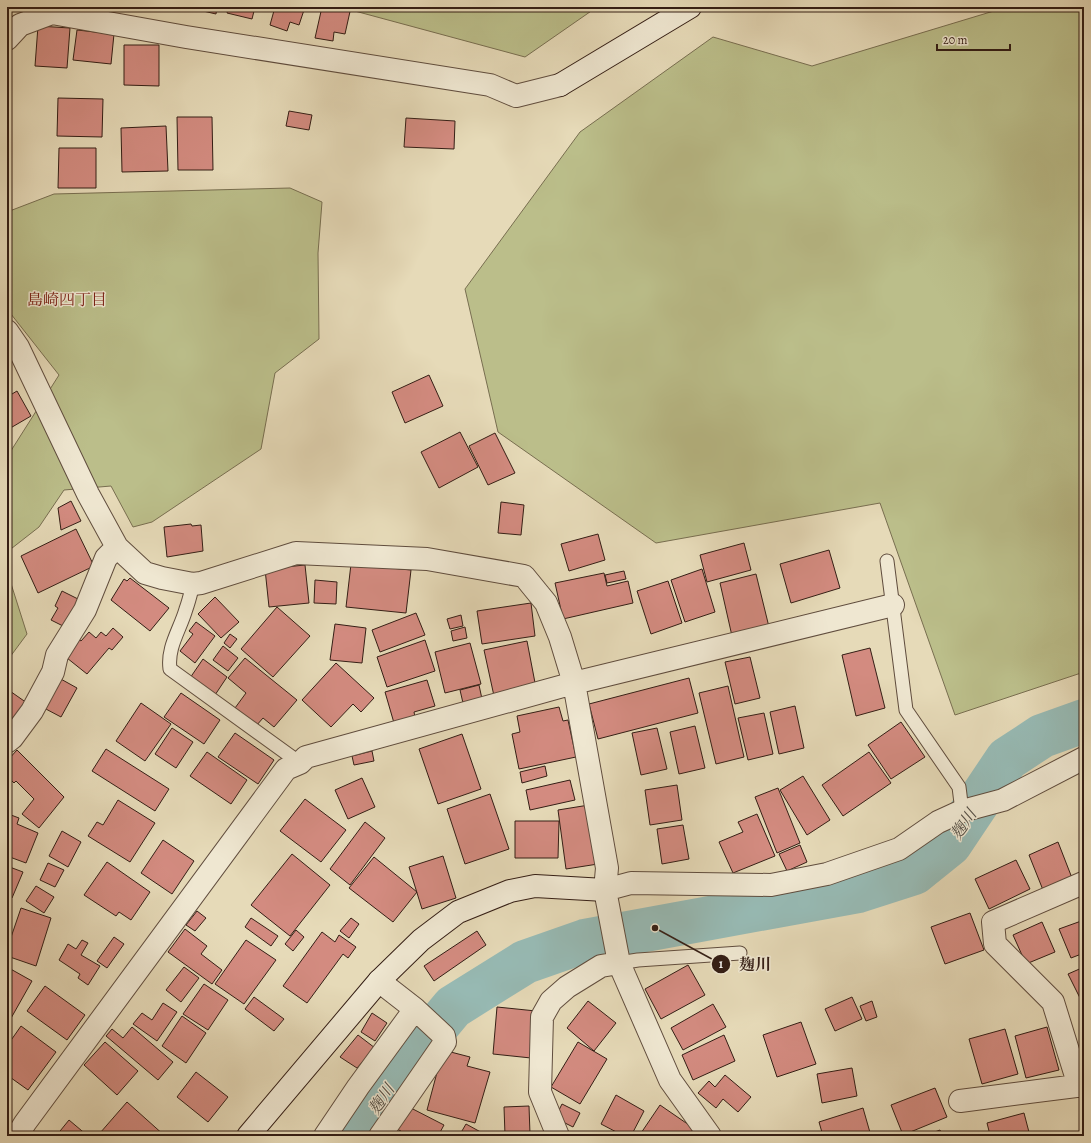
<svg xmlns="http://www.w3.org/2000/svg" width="1091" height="1143" font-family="Alegreya,'Noto Serif JP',serif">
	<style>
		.green { fill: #bbbe8a; stroke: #786e50 }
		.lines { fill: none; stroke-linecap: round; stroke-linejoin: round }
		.river { stroke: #97bab4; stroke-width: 44 }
		.building { fill: #d38b80; stroke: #341e15 }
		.lane-casing { stroke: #604d3e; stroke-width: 15 }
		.street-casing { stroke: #604d3e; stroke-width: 24 }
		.secondary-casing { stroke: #341e15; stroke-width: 24 }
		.lane { stroke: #efe7d1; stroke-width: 13 }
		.street { stroke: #efe7d1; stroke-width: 22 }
		.secondary { stroke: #efe7d1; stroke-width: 22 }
		.labels { text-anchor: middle; stroke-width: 3; stroke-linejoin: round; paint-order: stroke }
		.neighbourhood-label { font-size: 16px; fill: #7a1f14; stroke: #efe7d1 }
		.water-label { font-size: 16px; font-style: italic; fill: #524d45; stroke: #efe7d1 }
		.leader { fill: none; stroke: #341e15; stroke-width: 1.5 }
		.callout-dot { fill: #341e15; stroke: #efe7d1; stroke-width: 1.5 }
		.mark-label { font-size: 12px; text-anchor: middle; font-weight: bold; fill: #fff }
		.callout-label { font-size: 16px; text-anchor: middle; font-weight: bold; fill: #341e15; stroke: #efe7d1; stroke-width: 3; stroke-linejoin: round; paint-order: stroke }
	</style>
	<rect width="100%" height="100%" fill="#e6dab8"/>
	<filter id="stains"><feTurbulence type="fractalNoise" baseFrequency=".005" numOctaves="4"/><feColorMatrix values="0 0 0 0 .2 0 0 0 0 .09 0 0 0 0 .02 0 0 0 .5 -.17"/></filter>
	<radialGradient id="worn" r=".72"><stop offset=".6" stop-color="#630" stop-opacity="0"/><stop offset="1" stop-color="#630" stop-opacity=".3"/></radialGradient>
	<path class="green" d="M340 7H597L525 57Z
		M1007 7H1084V672L955 715 880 503 656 543 498 432 465 289 580 132 713 37 812 66Z
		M290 188 322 202 318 253 319 339 275 373 261 449 152 522 133 527 111 486 64 490 39 527 7 552V457L59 375 7 309V212L54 194Z
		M7 571 27 634 7 661Z"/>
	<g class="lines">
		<path class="river" d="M356 1136 404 1066 453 1007 525 962 585 941 858 891 914 873 950 844 1007 759 1042 736 1084 721"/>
	</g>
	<path class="building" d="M186 7H217L216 14Z
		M229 7H255L252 19 227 13Z
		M275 7H305L299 25 290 22 287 31 270 25Z
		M322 7H351L345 34 334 32 333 41 315 38Z
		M38 26 70 28 67 68 35 66Z
		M77 30 114 34 111 64 73 60Z
		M124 45H159V86L124 85Z
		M58 98 103 99 102 137 57 136Z
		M289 111 312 115 309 130 286 126Z
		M177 117H212L213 170H178Z
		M406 118 455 121 454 149 404 147Z
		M166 126 168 171 122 172 121 128Z
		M59 148H96V188H58Z
		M429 375 443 406 405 423 392 392Z
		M17 391 31 416 7 430V397Z
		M460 432 478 467 439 488 421 452Z
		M495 433 515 473 488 485 469 446Z
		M71 501 81 521 61 530 58 508Z
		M501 502 524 505 521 535 498 533Z
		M191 524 192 526 201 525 203 551 167 557 164 527Z
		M76 529 94 566 38 593 21 556Z
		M598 534 605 560 569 571 561 544Z
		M744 543 751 570 707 582 700 555Z
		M829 550 840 588 791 603 780 564Z
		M351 564 411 570 406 613 346 607Z
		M305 565 309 603 269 607 265 569Z
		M702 569 715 612 685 622 671 580Z
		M624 571 626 579 607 583 605 575Z
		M604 573 607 586 628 581 633 603 563 619 555 583Z
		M756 574 769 627 732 636 720 583Z
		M130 578 169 608 150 631 111 600 124 579 127 581Z
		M315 580 337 582 336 604 314 603Z
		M668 581 682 623 651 634 637 591Z
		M62 591 84 602 65 627 51 620 58 608 55 606Z
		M215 597 239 622 221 638 198 614Z
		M531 603 535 636 482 644 477 611Z
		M277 607 310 636 273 677 241 649Z
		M416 613 425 635 380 652 372 630Z
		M461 615 463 626 450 629 447 619Z
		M196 622 215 636 195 663 180 651 193 634 189 631Z
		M335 624 366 628 362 663 330 660Z
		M465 627 467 638 453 641 451 631Z
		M113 628 123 637 112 650 109 648 87 674 67 658 77 638 81 641 89 632 96 638 101 632 106 636Z
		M230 634 237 639 230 648 224 643Z
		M425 640 435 671 387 687 377 657Z
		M527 641 536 688 494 696 484 650Z
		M470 643 481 684 445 693 435 652Z
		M223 646 238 658 228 671 213 660Z
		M870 648 885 708 856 716 842 655Z
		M750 657 760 698 735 704 725 662Z
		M245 658 297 700 274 727 263 718 256 726 235 708 246 693 228 678Z
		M203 659 227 677 215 695 190 678Z
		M336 663 374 698 361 712 353 704 331 727 302 700Z
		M59 678 77 688 61 717 44 708Z
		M689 678 698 713 598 739 589 704Z
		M427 680 435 706 414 712 415 717 394 723 385 692Z
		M479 685 482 699 463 703 460 690Z
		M728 686 744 757 716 764 699 693Z
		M7 689 27 703 7 730Z
		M181 693 220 720 204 744 164 717Z
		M141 703 171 724 145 761 116 741Z
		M795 706 804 748 779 754 770 712Z
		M559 707 563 721 568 720 576 757 519 769 512 734 520 732 517 716Z
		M764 713 773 754 748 760 738 718Z
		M901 722 925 757 891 779 868 745Z
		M695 726 705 768 679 774 670 732Z
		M172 728 193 742 176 768 155 754Z
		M657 728 667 769 641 775 632 733Z
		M235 733 274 760 258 784 218 757Z
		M462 734 481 789 438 804 419 749Z
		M106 749 169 789 155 811 92 771Z
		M17 750 64 797 39 828 22 814 34 799 16 781 14 783 7 776V761Z
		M372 751 374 761 354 765 352 756Z
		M207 752 247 780 231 804 190 776Z
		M869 752 891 783 843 816 822 785Z
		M545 766 547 776 522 783 520 772Z
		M803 776 830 820 807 835 780 790Z
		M362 778 375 807 348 819 335 790Z
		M570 780 575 800 530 810 526 790Z
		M677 785 682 820 650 825 645 790Z
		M778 788 800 843 777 853 755 797Z
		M490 794 509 849 465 864 447 809Z
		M305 799 346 830 321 862 280 831Z
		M118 800 155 823 130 862 88 836 97 822 103 825Z
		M589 805 598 864 566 869 558 810Z
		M757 814 775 856 733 873 719 842 743 832 738 822Z
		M11 815 19 818 17 824 38 833 26 863 7 856V824Z
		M515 821H559L558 858H515Z
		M365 822 385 838 350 885 330 869Z
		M683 825 689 859 662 864 657 829Z
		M62 831 81 842 68 867 49 856Z
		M163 840 194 861 172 894 141 873Z
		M1058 842 1072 878 1043 890 1029 855Z
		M800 845 807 862 787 871 779 854Z
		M292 854 330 885 290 936 251 905Z
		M443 856 456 898 422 909 409 867Z
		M374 857 417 892 393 922 349 888Z
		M1016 860 1030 889 989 909 975 879Z
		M107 862 150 892 131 920 119 912 116 916 84 895Z
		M48 863 64 870 55 887 40 880Z
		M7 866 23 872 12 898 7 896Z
		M36 886 54 897 44 913 26 901Z
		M21 908 51 918 36 966 7 956V949Z
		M197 911 206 918 195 931 186 925Z
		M970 913 984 950 945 964 931 927Z
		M251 918 278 936 271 946 245 927Z
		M351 918 359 924 349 938 340 931Z
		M1084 920V953L1071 958 1059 929Z
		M1042 922 1055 952 1026 964 1013 935Z
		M185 929 207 946 201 954 222 970 212 984 168 952Z
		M296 930 304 937 293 951 285 944Z
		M477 931 486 945 434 981 424 966Z
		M322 932 335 942 339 935 356 947 348 958 343 954 307 1003 283 986Z
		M114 937 124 944 107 968 97 961Z
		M82 940 88 943 81 955 100 966 88 985 78 978 80 974 59 960 68 944 76 949Z
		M246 940 276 960 244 1004 215 984Z
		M688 965 705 995 661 1019 645 989Z
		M7 967 32 981 10 1020 7 1019Z
		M184 967 199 978 181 1002 166 990Z
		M1084 967V1001L1082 1002 1068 974Z
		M204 984 228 1000 208 1030 183 1014Z
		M45 986 85 1015 67 1040 27 1011Z
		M254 997 284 1019 274 1031 245 1009Z
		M852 997 862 1019 835 1031 825 1009Z
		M588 1001 616 1023 594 1051 567 1028Z
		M872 1001 877 1017 866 1021 860 1006Z
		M163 1003 177 1012 157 1041 133 1024 142 1013 152 1020Z
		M713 1004 726 1027 683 1050 671 1028Z
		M497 1007 536 1011 531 1058 493 1054Z
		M372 1013 387 1023 375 1041 361 1032Z
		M182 1016 206 1033 186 1063 162 1046Z
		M801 1022 816 1064 777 1077 763 1035Z
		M21 1026 56 1052 28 1090 7 1075V1046Z
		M132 1027 173 1062 158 1080 106 1036 112 1029 123 1038Z
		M1047 1027 1059 1070 1026 1078 1015 1036Z
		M1005 1029 1018 1074 982 1084 969 1039Z
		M358 1035 375 1048 357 1068 340 1057Z
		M724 1035 735 1061 693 1080 682 1055Z
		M105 1042 138 1071 117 1095 84 1065Z
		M578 1042 607 1059 580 1104 551 1087Z
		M443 1050 470 1057 467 1066 490 1072 475 1123 427 1110Z
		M852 1068 857 1096 822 1103 817 1074Z
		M196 1072 228 1097 208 1122 177 1097Z
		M725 1075 751 1097 738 1112 723 1099 716 1108 698 1093 709 1081 715 1087Z
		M935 1088 947 1117 903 1135 891 1105Z
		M616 1095 644 1111 631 1136H624L601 1124Z
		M127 1102 165 1136H103L100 1133Z
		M562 1104 580 1113 573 1127 555 1118Z
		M660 1105 705 1136H639Z
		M407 1106 444 1125 438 1136H398L401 1131 394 1128Z
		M529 1106 530 1134 505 1135 504 1107Z
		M863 1108 871 1136H823L819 1122Z
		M1024 1113 1030 1136H985L990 1135 987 1123Z
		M69 1120 88 1136H56Z
		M466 1124 488 1136H459Z
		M940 1130 943 1136H924Z"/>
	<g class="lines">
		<defs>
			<path id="lane" d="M887 561 906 710 959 787 962 811
				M193 584C191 592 189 601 186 609 180 630 167 647 170 669L300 763
				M619 963 638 960 740 953"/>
			<path id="street" d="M7 39 20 25 52 13 186 37 490 85 516 96 560 85
				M7 331 18 347 88 494 117 547 145 573 162 578 193 584 201 583 296 553 427 559 524 576 546 603 560 637 574 683 607 868 605 890 619 963 670 1080 710 1136
				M7 742 12 738 32 711 53 672 57 655 85 610 106 558 117 547
				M605 890 631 883 771 885 827 874 899 849 938 822 962 811 1003 800 1084 758
				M1079 1086 1053 1002 995 944 993 922 1083 883
				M960 1101 1084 1085
				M17 1136 25 1123 286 769 300 763 306 757 574 683 893 605
				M325 1136 358 1087 415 1009 379 981
				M380 1136 445 1042 444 1036 415 1009
				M558 1136 540 1092 542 1017 551 1001 567 987 601 966 619 963"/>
			<path id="secondary" d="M560 85 690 7
				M248 1136 379 981 421 940 458 912 510 891 535 886 605 890"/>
		</defs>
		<use href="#lane" class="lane-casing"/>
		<use href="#street" class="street-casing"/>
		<use href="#secondary" class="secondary-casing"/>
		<use href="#lane" class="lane"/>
		<use href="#street" class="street"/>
		<use href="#secondary" class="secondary"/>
	</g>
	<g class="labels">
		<g class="neighbourhood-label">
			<text x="67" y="305">島崎四丁目</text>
		</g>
		<g class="water-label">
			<text transform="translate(963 824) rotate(-56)" y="6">麹川</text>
			<text transform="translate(381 1099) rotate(-56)" y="6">麹川</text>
		</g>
	</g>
	<path class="leader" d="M655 928L721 964"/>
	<g class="callout-dot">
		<circle cx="655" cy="928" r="4"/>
		<circle cx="721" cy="964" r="10"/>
	</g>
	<g class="mark-label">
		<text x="721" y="968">1</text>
	</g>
	<g class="callout-label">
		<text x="755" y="970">麹川</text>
	</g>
	<rect width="1091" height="1143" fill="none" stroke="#e6dab8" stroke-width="24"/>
	<rect x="8" y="8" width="1075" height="1127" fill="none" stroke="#341e15" stroke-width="2"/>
	<rect x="12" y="12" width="1067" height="1119" fill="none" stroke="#341e15"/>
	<path d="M937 44v6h73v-6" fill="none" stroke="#341e15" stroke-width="2"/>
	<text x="943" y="44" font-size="12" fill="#341e15" stroke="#efe7d1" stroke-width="3" paint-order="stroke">20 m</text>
	<rect width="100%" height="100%" filter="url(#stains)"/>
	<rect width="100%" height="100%" fill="url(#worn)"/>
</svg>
